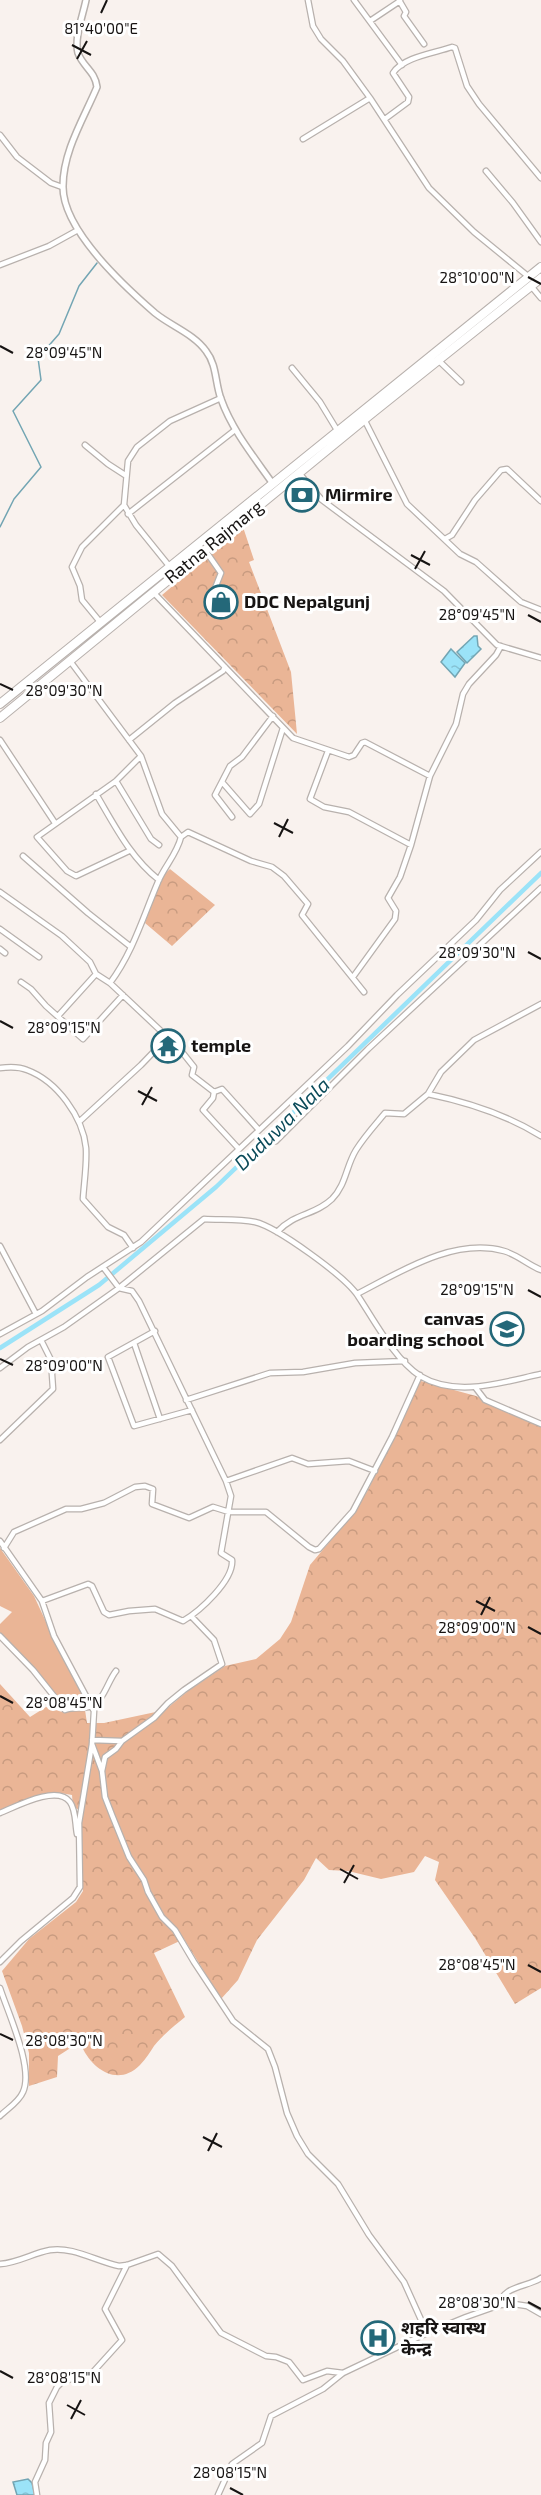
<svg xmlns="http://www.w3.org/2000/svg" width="541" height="2495" font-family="'Exo 2','Noto Sans Devanagari',sans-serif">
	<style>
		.green { fill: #eab596 }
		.forest { fill: url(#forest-crowns) }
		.water { fill: url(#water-ripples); stroke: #73a5b3; stroke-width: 1.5 }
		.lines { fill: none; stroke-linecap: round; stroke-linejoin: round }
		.stream { stroke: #73a5b3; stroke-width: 1.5 }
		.canal { stroke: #9be3f8; stroke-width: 4.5 }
		.minor-casing { stroke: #b8b1ad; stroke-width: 7 }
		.tertiary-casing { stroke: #b8b1ad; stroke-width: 8 }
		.trunk-casing { stroke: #b8b1ad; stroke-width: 10 }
		.minor { stroke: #fff; stroke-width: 4.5 }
		.tertiary { stroke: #fff; stroke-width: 5 }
		.trunk { stroke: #fff; stroke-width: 8 }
		.ticks { fill: none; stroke: #171413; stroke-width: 2 }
		.labels { text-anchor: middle; stroke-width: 6; stroke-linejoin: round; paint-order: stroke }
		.poi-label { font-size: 18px; font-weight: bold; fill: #171413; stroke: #fff; text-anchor: start }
		.street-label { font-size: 18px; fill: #171413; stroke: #fff }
		.water-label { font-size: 20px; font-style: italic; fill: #0b4b5a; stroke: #fff }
		.ticks-label { font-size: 15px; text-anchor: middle; fill: #171413; stroke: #fff; stroke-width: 6; stroke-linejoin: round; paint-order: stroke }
	</style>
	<defs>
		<pattern id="forest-crowns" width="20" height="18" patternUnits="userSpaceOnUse" patternTransform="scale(1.5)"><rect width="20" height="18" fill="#eab596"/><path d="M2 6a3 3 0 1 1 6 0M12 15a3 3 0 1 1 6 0" fill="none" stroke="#c89b80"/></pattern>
		<pattern id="water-ripples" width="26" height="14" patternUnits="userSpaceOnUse" patternTransform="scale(1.5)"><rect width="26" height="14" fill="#9be3f8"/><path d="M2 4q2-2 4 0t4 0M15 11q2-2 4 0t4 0" fill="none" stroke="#85c2d4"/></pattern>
	</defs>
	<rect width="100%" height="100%" fill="#f9f2ee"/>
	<path class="green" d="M0 1548 34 1596 59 1650 81 1692 83 1707 74 1705 65 1708 63 1706 40 1676 0 1634V1624L12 1612 0 1606Z"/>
	<path class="forest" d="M243 527 254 560 249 562 291 672 297 734 162 595Z
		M170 869 215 905 172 946 145 923 161 877Z
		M421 1381 476 1396 541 1423V1988L515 2004 475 1938 435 1880 439 1862 425 1856 414 1872 381 1879 348 1871 329 1870 316 1858 304 1880 257 1940 238 1980 221 1999 184 1939 154 1953 185 2017C174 2026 163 2035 154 2046 150 2052 146 2059 140 2065 118 2087 93 2070 82 2047H72L58 2056 57 2077 29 2086V2053L22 2026 2 1971 29 1939 76 1902 83 1891 80 1850 82 1811 73 1807 72 1795C44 1788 25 1800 0 1810V1684L30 1717 46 1707 62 1712 85 1710 87 1723H104L165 1710 188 1691 225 1666 256 1659 280 1639 291 1622 310 1565 353 1514 368 1490 416 1385Z"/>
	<path class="water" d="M474 636H477L478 646 481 649 467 663 457 652Z
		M451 649 465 663 455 677 441 662Z
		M28 2479 32 2483 35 2495H17L13 2482Z"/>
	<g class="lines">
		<path class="stream" d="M0 527 14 499 41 467 13 411 41 380 38 358 59 334 79 286 97 263"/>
		<path class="canal" d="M0 1348 99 1285 216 1187 541 873"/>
		<defs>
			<path id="minor" d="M308 0 313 26 321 39 343 61 370 98 429 188 474 232 529 277
				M354 0 402 65
				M399 0 406 12 404 16 424 44
				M370 21 400 1
				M385 119 408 102 409 97 393 73C403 57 435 53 452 47L455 48 467 86 479 104 541 178
				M0 135 17 157 51 183 62 187
				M303 139 370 98
				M486 171 513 203 541 242
				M0 265 49 246 78 230
				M531 286 541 298
				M438 360 461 382
				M292 368 320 402 337 430
				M364 419 407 504 460 554 476 562 521 602 541 610
				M85 445 108 464 125 475
				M299 473 322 500 444 591 497 645 541 658
				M124 505 136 525 170 567
				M128 514 235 430
				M445 539 452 535 475 500 501 470 507 469 541 501
				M205 550 221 573 208 606
				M153 592 293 738 349 757 354 755 362 743 365 742 430 776
				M101 623 82 600 80 586 72 567 82 547 124 505 128 461 137 447 170 421 221 398
				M70 661 141 756
				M0 740 55 823
				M129 740 175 703 223 671 225 667
				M328 751 310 799 324 807 349 812 411 845 430 776 456 724 463 694 469 684 496 655 501 646
				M116 781 151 839 159 845
				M222 782 250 814 259 804 283 728
				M96 794C115 826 130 857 159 880
				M232 817 215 795 230 766 242 757 273 716
				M181 837 188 832 251 861 272 867 284 876 308 904 302 915 364 992
				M23 856 88 913 131 947
				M0 892 62 936 90 962 96 974 110 983 178 1047 194 1067 192 1075 214 1092 213 1098 203 1110 239 1149
				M0 929 39 957
				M0 949 5 953
				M353 977 395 919 396 911 388 898 400 877 411 845
				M21 982 31 989 46 1006 83 1039 123 995
				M110 983C133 952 143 917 158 882 164 867 177 854 181 837L162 814 141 756 116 781 37 837 67 871 76 876 129 851
				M58 1016 96 974
				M0 1068C8 1067 20 1067 27 1070 57 1081 83 1117 86 1148 87 1164 84 1183 83 1199L108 1227 124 1235 133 1248
				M214 1092 222 1089 259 1130
				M428 1094C467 1102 507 1115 541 1136
				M80 1121 141 1065 168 1037
				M276 1141 368 1049 541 888
				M277 1232C296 1212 314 1216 332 1199 346 1185 346 1166 356 1150 364 1137 375 1125 385 1113L404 1114 428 1094 441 1072 474 1040 541 1004
				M0 1246 36 1314
				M357 1294C400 1272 454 1237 504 1251 518 1255 528 1265 541 1270
				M155 1331 108 1357 134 1426 192 1410
				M0 1334 42 1311 87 1277 141 1242 348 1046 397 995 476 920 500 890 541 852
				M134 1343 160 1419
				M0 1368 28 1347 64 1327 119 1288 204 1219C221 1220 239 1219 255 1222 277 1227 346 1277 358 1296 374 1320 395 1360 420 1376 457 1398 503 1382 541 1374
				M475 1387 485 1400 541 1424
				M186 1400 270 1373 303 1372 355 1363 405 1361
				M0 1440 53 1389 51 1360 41 1340
				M226 1481 292 1458 308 1464 349 1461 375 1471
				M0 1541 42 1601 54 1636 94 1711 92 1744 79 1823 80 1887 73 1898 21 1941 0 1962
				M4 1548 14 1532 66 1509H81L104 1503 135 1487 145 1486 153 1489 152 1504 189 1518 213 1507 229 1512H266L309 1547 315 1550 319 1549 353 1511 392 1437 420 1375
				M42 1601 88 1584 92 1586 104 1612 109 1615 129 1611 155 1609 183 1621C200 1611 234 1580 232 1560L221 1553 231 1496 226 1481 139 1301 132 1291 119 1288 103 1267
				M0 1636 33 1670 65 1710C73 1707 80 1709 88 1707 104 1703 107 1682 116 1671
				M92 1740 122 1741 154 1718 168 1703 184 1690 222 1664 214 1640 191 1616
				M92 1744 102 1771 105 1797 112 1815 129 1857 144 1880 148 1892 162 1917 175 1930 194 1962 233 2021 268 2049 275 2067 287 2113 297 2136 308 2154 338 2184 369 2235 404 2282 427 2333
				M102 1771 105 1757 116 1749 122 1741
				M0 1813C15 1807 57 1784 70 1802 76 1810 75 1824 77 1834
				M0 1988C8 2013 34 2068 23 2092 19 2102 7 2109 0 2116
				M0 2264C18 2263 33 2253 50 2250 72 2246 98 2262 119 2266L127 2265 158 2254 172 2266 221 2333 266 2356 276 2357 289 2362 303 2380 327 2371 343 2373
				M500 2305C501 2286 528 2287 541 2278
				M37 2495 35 2482 45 2460 46 2443 51 2432 49 2403 57 2387 62 2382 93 2372 122 2340 105 2309 127 2265
				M218 2495 232 2464 262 2443 271 2416 323 2389 343 2373 427 2333 466 2317 500 2305 514 2304 527 2306 541 2314"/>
			<path id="tertiary" d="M86 0C83 15 74 38 78 53 83 67 95 71 97 87 84 118 63 151 63 186 62 229 125 287 155 313 171 326 194 334 206 351 217 365 215 383 221 399 232 430 254 457 273 484"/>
			<path id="trunk" d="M0 704 541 267
				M0 718 370 415 541 278"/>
		</defs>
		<use href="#minor" class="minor-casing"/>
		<use href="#tertiary" class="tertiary-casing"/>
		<use href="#trunk" class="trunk-casing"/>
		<use href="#minor" class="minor"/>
		<use href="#tertiary" class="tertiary"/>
		<use href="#trunk" class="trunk"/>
	</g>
	<path class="ticks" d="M101 13 107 0M72 45 91 55M77 59 87 41M528 277 541 284M0 346 13 353M411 555 430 565M415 569 425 551M528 615 541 622M0 684 13 690M274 823 293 833M279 837 288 819M528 952 541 959M0 1021 13 1028M138 1091 157 1101M142 1105 152 1087M528 1290 541 1297M0 1359 13 1365M476 1601 495 1611M481 1615 490 1597M528 1627 541 1634M0 1696 13 1703M340 1869 358 1879M344 1883 354 1865M528 1965 541 1972M0 2034 13 2040M203 2137 222 2147M208 2151 217 2133M528 2302 541 2309M0 2371 13 2378M67 2405 85 2415M71 2419 81 2400M230 2488 243 2495"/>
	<defs>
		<symbol id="bank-ring" viewBox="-11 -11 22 22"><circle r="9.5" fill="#fff" stroke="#246879" stroke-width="1.5"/><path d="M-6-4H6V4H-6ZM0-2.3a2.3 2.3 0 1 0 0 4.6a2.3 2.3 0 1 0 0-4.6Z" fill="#246879"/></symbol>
		<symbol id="shop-ring" viewBox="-11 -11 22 22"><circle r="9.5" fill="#fff" stroke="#246879" stroke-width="1.5"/><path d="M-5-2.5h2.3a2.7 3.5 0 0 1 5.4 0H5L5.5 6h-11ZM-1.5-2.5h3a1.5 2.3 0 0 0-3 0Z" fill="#246879"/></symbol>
		<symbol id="temple-ring" viewBox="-11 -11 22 22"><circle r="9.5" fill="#fff" stroke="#246879" stroke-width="1.5"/><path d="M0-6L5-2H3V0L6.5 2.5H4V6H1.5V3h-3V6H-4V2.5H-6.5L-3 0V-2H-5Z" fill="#246879"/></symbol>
		<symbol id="school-ring" viewBox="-11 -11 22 22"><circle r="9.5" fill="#fff" stroke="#246879" stroke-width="1.5"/><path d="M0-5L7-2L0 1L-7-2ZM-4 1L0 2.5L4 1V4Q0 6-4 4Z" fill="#246879"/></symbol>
		<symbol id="hospital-ring" viewBox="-11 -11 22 22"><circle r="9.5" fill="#fff" stroke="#246879" stroke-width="1.5"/><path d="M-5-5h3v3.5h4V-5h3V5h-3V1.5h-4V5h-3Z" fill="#246879"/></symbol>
	</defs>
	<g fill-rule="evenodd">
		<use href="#bank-ring" x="283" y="476" width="38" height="38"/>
		<use href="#shop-ring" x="202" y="583" width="38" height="38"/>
		<use href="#temple-ring" x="149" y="1027" width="38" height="38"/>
		<use href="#school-ring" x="488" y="1310" width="38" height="38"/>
		<use href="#hospital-ring" x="359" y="2319" width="38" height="38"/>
	</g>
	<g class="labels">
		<g class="poi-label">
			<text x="325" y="501">Mirmire</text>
			<text x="244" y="608">DDC Nepalgunj</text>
			<text x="191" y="1052">temple</text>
			<text x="484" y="1325" text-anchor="end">canvas<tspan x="484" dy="21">boarding school</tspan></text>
			<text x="401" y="2334">शहरि स्वास्थ<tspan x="401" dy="21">केन्द्र</tspan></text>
		</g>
		<g class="street-label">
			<text transform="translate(214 542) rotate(-39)" y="6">Ratna Rajmarg</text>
		</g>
		<g class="water-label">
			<text transform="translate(282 1124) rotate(-44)" y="7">Duduwa Nala</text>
		</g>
	</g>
	<g class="ticks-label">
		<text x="101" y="34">81°40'00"E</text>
		<text x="477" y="283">28°10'00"N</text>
		<text x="64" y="358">28°09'45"N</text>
		<text x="477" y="620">28°09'45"N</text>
		<text x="64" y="696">28°09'30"N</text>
		<text x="477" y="958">28°09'30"N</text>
		<text x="64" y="1033">28°09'15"N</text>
		<text x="477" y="1295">28°09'15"N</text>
		<text x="64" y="1371">28°09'00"N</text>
		<text x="477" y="1633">28°09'00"N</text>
		<text x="64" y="1708">28°08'45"N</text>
		<text x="477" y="1970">28°08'45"N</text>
		<text x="64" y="2046">28°08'30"N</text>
		<text x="477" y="2308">28°08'30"N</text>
		<text x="64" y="2383">28°08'15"N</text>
		<text x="230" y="2478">28°08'15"N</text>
	</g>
</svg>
